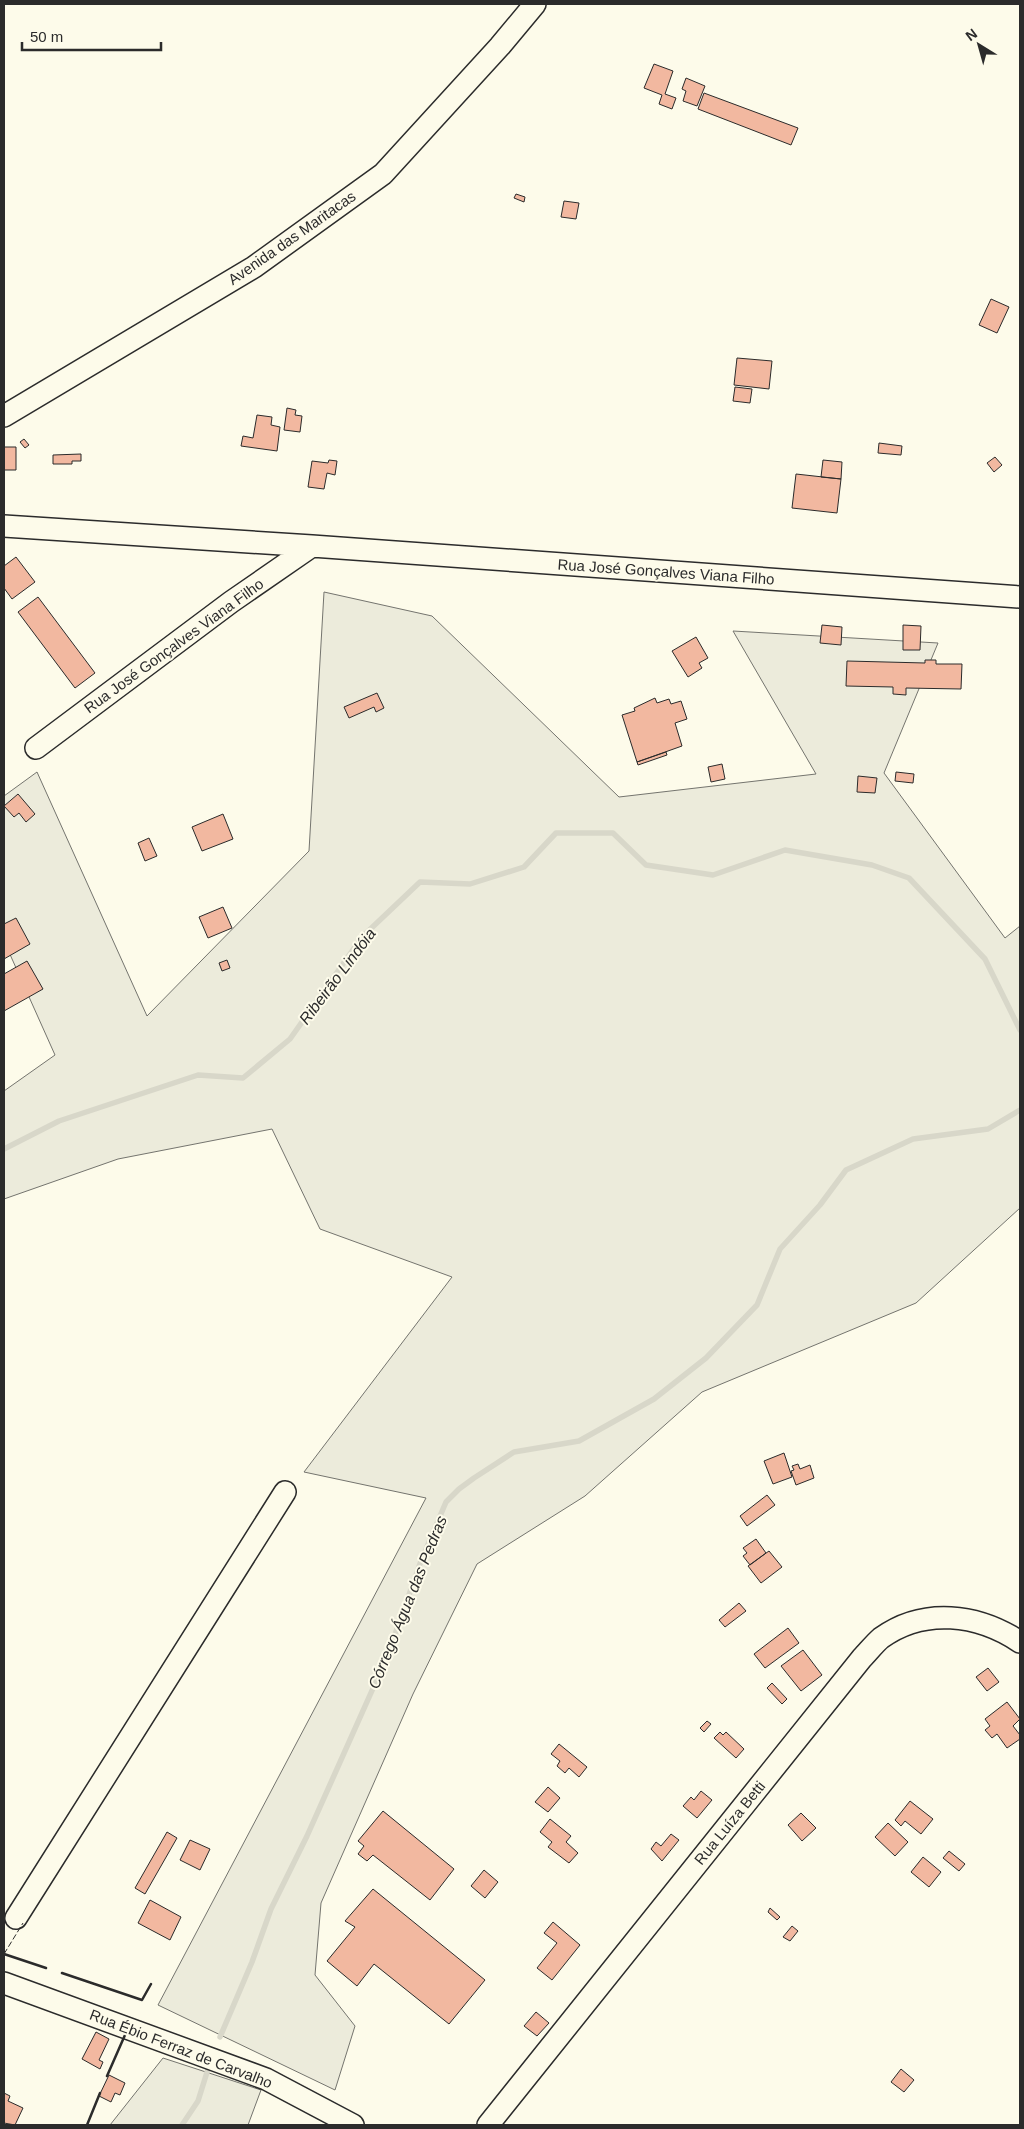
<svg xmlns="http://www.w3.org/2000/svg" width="1024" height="2129" font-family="Helvetica,sans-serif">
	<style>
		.green { fill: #ecebdb; stroke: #74746e }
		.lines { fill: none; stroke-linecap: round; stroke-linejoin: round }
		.stream { stroke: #d8d7c9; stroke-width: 5.5 }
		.building { fill: #f2b8a0; stroke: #2b2b2b }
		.minor-casing { stroke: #2b2b2b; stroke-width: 24 }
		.minor { stroke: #fdfbea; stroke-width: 21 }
		.fence { stroke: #2b2b2b; stroke-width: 1; stroke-dasharray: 6 2.5; stroke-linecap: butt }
		.wall { stroke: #2b2b2b; stroke-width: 2.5 }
		.labels { text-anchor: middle; stroke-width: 4; stroke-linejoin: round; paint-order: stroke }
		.street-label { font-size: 15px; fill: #2b2b2b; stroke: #fdfbea }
		.water-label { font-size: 16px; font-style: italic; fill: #2b2b2b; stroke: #fdfbea }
	</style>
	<rect width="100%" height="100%" fill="#fdfbea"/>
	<path class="green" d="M324 592 432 616 619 797 816 774 733 631 938 643 884 773 1005 938 1020 926V1208L916 1303 702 1392 585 1496 477 1564 413 1694 321 1903 315 1975 355 2026 335 2090 158 2005 426 1498 304 1472 452 1277 320 1229 272 1129 118 1159 4 1199V1091L55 1055 4 941V796L37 772 147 1016 309 851Z
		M163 2058 261 2090 248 2125H110Z"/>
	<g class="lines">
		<path class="stream" d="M4 1149 59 1121 198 1075 243 1078 290 1039 362 937 420 882 470 884 524 867 556 833H613L646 865 713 875 785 850 872 865 909 878 985 959 1020 1030
			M220 2037 252 1962 271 1909 307 1836 387 1657 421 1561 446 1502 459 1489 474 1478 514 1452 579 1441 654 1399 706 1358 757 1305 780 1249 820 1205 846 1170 913 1139 988 1129 1020 1110
			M182 2125 198 2101 208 2069"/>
	</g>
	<path class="building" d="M654 64 673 71 665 94 676 98 672 109 659 104 662 95 644 88Z
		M686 78 705 86 697 106 683 101 686 91 682 89Z
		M704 93 798 128 791 145 698 109Z
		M516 194 525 197 524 202 514 198Z
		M564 201 579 203 576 219 561 217Z
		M991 299 1009 307 997 333 979 325Z
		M737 358 772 361 769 389 734 385Z
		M735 387 752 389 750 403 733 401Z
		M287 408 296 410 295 415 302 416 300 432 284 430Z
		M257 415 272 417 271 425 280 427 277 451 241 446 243 436 253 438Z
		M24 439 29 445 25 448 20 442Z
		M879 443 902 446 901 455 878 453Z
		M4 447H16V470H4Z
		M81 454V461H72V464H53V455Z
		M995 457 1002 465 994 472 987 463Z
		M329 460 337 461 335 475 327 473 324 489 308 487 312 461 328 463Z
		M823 460 842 462 841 479 821 477Z
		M796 474 841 479 837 513 792 508Z
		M16 557 35 582 12 599 4 588V566Z
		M38 597 95 673 75 688 18 612Z
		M822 625 842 627 841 645 820 643Z
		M903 625 921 626 920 650H903Z
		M696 637 708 658 699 663 702 668 688 677 672 651Z
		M925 660H936V664H962L961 689 906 688V695L893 694V687L846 686 847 661 925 663Z
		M377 693 384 708 376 712 374 707 349 718 344 707Z
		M655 698 657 703 669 699 671 704 681 701 687 719 675 723 682 746 637 762 622 715 635 711 634 708Z
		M666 752 667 755 638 765 637 762Z
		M722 764 725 779 711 782 708 767Z
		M896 772 914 774 913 783 895 781Z
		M858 776 877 778 875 793 857 792Z
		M18 794 35 814 26 822 19 813 14 817 4 806Z
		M223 814 233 839 202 851 192 827Z
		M149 838 157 856 145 861 138 843Z
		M223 907 232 928 208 938 199 917Z
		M16 918 30 944 4 959V924Z
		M227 960 230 968 222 971 219 963Z
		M27 961 43 989 4 1011V974Z
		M784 1453 792 1477 773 1484 764 1461Z
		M798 1464 800 1469 810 1465 814 1478 796 1485 791 1471 794 1470 792 1466Z
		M767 1495 775 1505 747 1526 740 1516Z
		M756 1539 766 1553 750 1565 743 1556 747 1553 743 1548Z
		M769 1551 782 1567 761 1583 748 1566Z
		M739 1603 746 1611 725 1627 719 1620Z
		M788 1628 799 1643 765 1668 754 1654Z
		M803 1650 822 1675 801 1691 781 1666Z
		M988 1668 999 1682 987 1691 976 1677Z
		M772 1683 787 1699 782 1704 767 1688Z
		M1007 1702 1020 1719 1013 1726 1020 1735V1739L1007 1748 997 1734 992 1738 985 1730 990 1726 985 1719Z
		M707 1721 711 1724 704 1732 700 1728Z
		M720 1732 723 1735 726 1732 744 1749 736 1758 714 1738Z
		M559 1744 587 1767 579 1777 569 1768 565 1773 557 1766 560 1761 551 1754Z
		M548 1787 560 1798 548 1812 535 1802Z
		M701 1791 712 1800 697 1818 683 1806 691 1797 694 1800Z
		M910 1801 933 1819 921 1834 905 1821 901 1826 895 1820Z
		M383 1811 454 1869 430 1900 373 1855 367 1861 358 1854 364 1846 358 1841Z
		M801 1813 816 1828 802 1841 788 1825Z
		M550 1819 571 1836 566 1842 578 1853 569 1863 548 1847 552 1842 540 1832Z
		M888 1823 908 1842 895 1856 875 1837Z
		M167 1832 177 1838 145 1894 135 1888Z
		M671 1834 679 1840 662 1861 651 1849 656 1842 661 1846Z
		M190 1840 210 1849 200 1870 180 1860Z
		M949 1851 965 1864 959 1871 943 1858Z
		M923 1857 941 1872 929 1887 911 1872Z
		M484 1870 498 1882 485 1898 471 1886Z
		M373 1889 485 1980 449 2024 374 1964 357 1986 327 1961 355 1927 345 1921Z
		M150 1900 181 1917 170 1940 138 1923Z
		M770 1908 780 1917 777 1920 768 1912Z
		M553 1922 580 1945 552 1980 537 1968 557 1943 544 1933Z
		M792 1926 798 1931 790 1941 783 1937Z
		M536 2012 549 2023 537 2036 524 2026Z
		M96 2032 109 2039 99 2060 103 2062 100 2069 82 2059Z
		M901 2069 914 2080 904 2092 891 2082Z
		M109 2075 125 2083 120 2095 115 2093 111 2102 99 2096Z
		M4 2093 10 2096 8 2101 23 2108 15 2125 4 2123Z"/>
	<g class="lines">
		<defs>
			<path id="minor" d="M4 416 254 267 383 174 500 46 535 4
				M4 526 312 546 1020 597
				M36 748 231 602 312 546
				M16 1918 285 1492
				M4 1983 266 2079 353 2125
				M488 2125 862 1658C868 1652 874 1644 881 1638 924 1607 978 1614 1020 1642"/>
		</defs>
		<use href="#minor" class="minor-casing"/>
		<use href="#minor" class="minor"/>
		<path class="fence" d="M4 1954 23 1923"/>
		<path class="wall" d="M4 1954 46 1968
			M62 1973 142 2000 151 1984
			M107 2076 125 2035
			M87 2125 100 2093"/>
	</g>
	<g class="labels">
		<g class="street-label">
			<text transform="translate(292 238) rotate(-35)" y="5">Avenida das Maritacas</text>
			<text transform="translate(666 572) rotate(4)" y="5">Rua José Gonçalves Viana Filho</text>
			<text transform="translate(174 646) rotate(-36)" y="5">Rua José Gonçalves Viana Filho</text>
			<text transform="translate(730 1823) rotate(-51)" y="5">Rua Luíza Betti</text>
			<text transform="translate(181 2049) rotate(21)" y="5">Rua Ébio Ferraz de Carvalho</text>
		</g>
		<g class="water-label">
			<text transform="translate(337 976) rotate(-53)" y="6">Ribeirão Lindóia</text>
			<text transform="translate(407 1602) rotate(-68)" y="6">Córrego Água das Pedras</text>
		</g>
	</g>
	<rect width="1024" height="2129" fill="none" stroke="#2b2b2b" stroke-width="10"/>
	<g transform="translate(979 45) rotate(323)" stroke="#fdfbea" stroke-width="4" paint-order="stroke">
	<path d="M0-4L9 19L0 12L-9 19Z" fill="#2b2b2b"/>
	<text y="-8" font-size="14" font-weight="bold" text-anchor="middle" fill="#2b2b2b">N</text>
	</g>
	<path d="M22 42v8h139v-8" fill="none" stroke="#2b2b2b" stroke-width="2.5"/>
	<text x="30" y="42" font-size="15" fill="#2b2b2b" stroke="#fdfbea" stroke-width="4" paint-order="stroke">50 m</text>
</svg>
